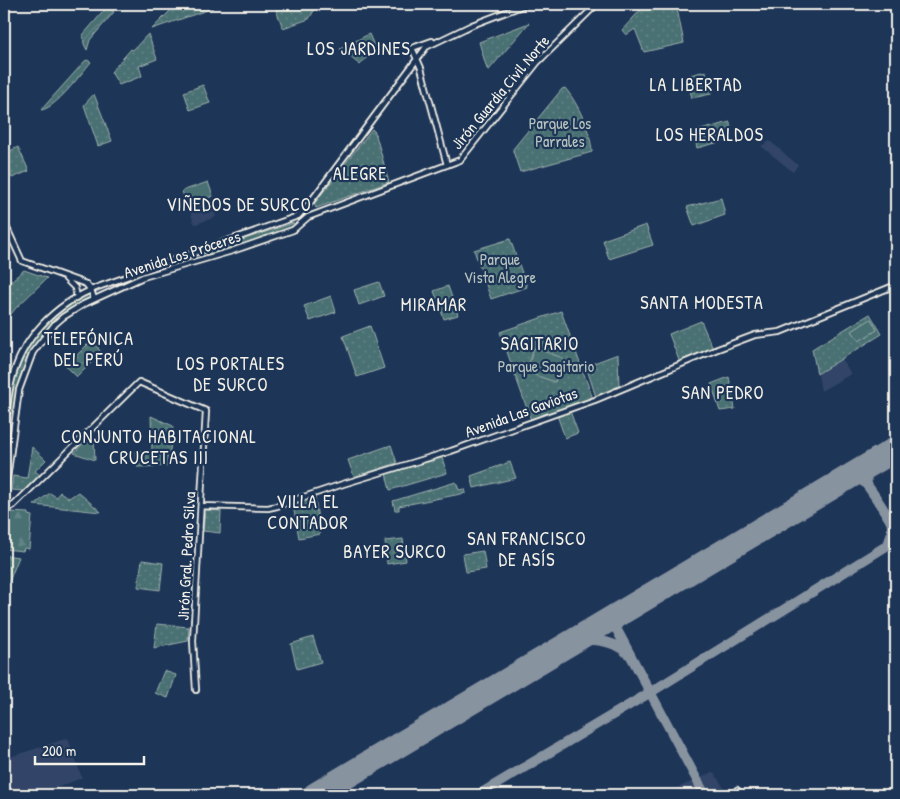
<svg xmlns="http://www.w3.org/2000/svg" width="900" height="799" font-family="'Patrick Hand',sans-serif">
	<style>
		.built { fill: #304568 }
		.grass { fill: url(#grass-tufts); stroke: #9eb0ad }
		.forest { fill: url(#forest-firs); stroke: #9eb0ad }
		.park { fill: url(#park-dots); stroke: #9eb0ad }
		.garden { fill: url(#garden-furrows); stroke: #9eb0ad }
		.pitch { fill: #486f72; stroke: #9eb0ad }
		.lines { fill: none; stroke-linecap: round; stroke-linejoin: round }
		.taxiway { stroke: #8893a0; stroke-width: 10 }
		.runway { stroke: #8893a0; stroke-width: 25 }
		.secondary-casing { stroke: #f4f1e8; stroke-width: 8 }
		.secondary { stroke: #1d3557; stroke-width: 4.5 }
		.labels { text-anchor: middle; stroke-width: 4.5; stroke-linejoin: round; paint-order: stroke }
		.street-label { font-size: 16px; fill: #f4f1e8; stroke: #1d3557 }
		.park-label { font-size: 16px; fill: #b8c4bf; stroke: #1d3557 }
		.neighbourhood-label { font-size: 18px; letter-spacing: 1px; fill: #f4f1e8; stroke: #1d3557 }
	</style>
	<defs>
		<pattern id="grass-tufts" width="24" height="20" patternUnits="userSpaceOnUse" patternTransform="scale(1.25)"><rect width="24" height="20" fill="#486f72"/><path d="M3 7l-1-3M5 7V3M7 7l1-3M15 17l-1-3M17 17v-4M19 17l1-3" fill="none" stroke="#638486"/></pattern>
		<pattern id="forest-firs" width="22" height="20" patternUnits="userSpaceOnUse" patternTransform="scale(1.25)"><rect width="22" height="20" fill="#486f72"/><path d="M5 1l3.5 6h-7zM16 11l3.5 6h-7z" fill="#638486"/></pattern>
		<pattern id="park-dots" width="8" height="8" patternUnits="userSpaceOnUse" patternTransform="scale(1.25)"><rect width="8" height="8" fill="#486f72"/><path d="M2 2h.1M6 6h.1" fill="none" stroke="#638486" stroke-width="1.8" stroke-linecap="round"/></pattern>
		<pattern id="garden-furrows" width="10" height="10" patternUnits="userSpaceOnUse" patternTransform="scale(1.25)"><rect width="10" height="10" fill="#486f72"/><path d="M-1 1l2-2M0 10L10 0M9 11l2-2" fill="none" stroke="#638486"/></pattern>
	</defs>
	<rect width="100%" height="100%" fill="#1d3557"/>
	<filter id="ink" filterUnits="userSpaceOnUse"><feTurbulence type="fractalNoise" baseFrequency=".02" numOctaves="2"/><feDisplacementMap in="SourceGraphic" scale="10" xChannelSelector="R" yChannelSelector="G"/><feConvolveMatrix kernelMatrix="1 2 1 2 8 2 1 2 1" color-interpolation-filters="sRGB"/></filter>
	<g filter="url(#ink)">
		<path class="built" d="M770 141 798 165 793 172 761 146Z
			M211 201 216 217 196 224 194 223 189 209Z
			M842 359 851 374 821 391 818 374Z
			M68 738 82 778 51 790 53 795H4V759Z
			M713 772 729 795H678L675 789Z"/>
		<path class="grass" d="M293 223 295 224 294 226 217 254 203 253Z
			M89 294 91 298C41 321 20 359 13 412L10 414C8 406 11 396 13 388 20 357 37 329 62 309 70 303 80 299 89 294Z
			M90 436 94 438 95 460 74 453Z"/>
		<path class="forest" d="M10 512 28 513V515L32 516 29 549 24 548 23 551 4 549Z
			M4 555 19 557 8 584H4Z"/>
		<path class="park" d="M294 4H318L309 19 283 28 276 10Z
			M646 4H676L684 43 644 52 635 29 626 35 622 30Z
			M174 7H212L213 8 152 29Z
			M529 23 489 70 487 69 479 42Z
			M148 34 157 59 139 66 142 76 119 85 111 72 131 49 133 50Z
			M369 34 375 48 360 65 340 49Z
			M87 60 91 62C81 74 55 109 41 110L85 61Z
			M706 71 711 94 692 98 686 76Z
			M203 85 210 103 190 110 184 92Z
			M565 88C578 103 591 132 592 152L520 172 513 151V149L562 89Z
			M94 94 112 141 98 146 84 105Z
			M730 122 731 139 697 148 693 132Z
			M372 129 375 132 389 182 316 208 314 204Z
			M18 147 29 171 12 178 4 159V154Z
			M721 198 725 215 694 226 687 207Z
			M646 225 653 245 609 259 603 240Z
			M510 239 527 287 491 299 474 250Z
			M24 270 47 278 15 309 8 318 5 286Z
			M379 282 384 296 359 305 354 290Z
			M448 286 458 315 444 319 434 291Z
			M331 296 336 312 310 321 304 306Z
			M561 311 593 399 531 420 500 332Z
			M870 314 882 334 817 374 812 349Z
			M701 321 713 349 680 363 669 334Z
			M370 326 384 368 357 377 343 336Z
			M93 339 101 353 77 377 66 366Z
			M618 354 619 387 596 397 586 366Z
			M729 377 735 409 720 411 711 384Z
			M570 411 578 433 565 438 557 415Z
			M151 416 173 426 168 466 137 467 136 451H152Z
			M391 445 397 463 354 477 348 460Z
			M32 447 46 460 35 471 41 476 26 491 11 490 13 476 27 478Z
			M442 458 447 473 390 490 386 474Z
			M510 462 516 478 474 488 471 476Z
			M456 482 459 490 465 489 466 493 399 506V510H395L393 501Z
			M60 492 69 498 78 492 101 512 34 505 50 493 56 497Z
			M315 498 320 534 299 538 293 505Z
			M205 510 221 511 220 533 203 531Z
			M403 539 406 561 387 564 385 541Z
			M483 551 486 569 466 572 463 554Z
			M142 560 163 563 160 590 138 587Z
			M157 624 189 627 188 641 154 648Z
			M313 637 321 662 297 669 291 644Z
			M164 671 176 675 168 698 155 693Z"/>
		<path class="garden" d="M108 6 114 12 90 40 87 50 84 44 83 35Z"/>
		<path class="pitch" d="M208 182 213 196 187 206 182 191Z
			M871 319 877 330 859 341 852 331Z
			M534 348 563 358 555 382 526 372Z"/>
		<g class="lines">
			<path class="taxiway" d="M849 477C854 477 859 479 864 482 869 486 888 516 891 522 894 531 891 538 887 545
				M867 484 866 474 873 463
				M620 614 616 621 617 630 705 795
				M602 624 612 625 617 630
				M563 647C583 636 612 638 628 654
				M318 794 324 793 333 795
				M335 795 337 788 347 776
				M478 795 651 692 896 540"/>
			<path class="runway" d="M315 795 896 449"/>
			<defs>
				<path id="secondary" d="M432 41 412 48 421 68 447 165
					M4 222 22 261 86 284 91 290 94 299
					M66 279 75 288 77 297
					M4 437C6 419 7 400 11 383 21 338 55 304 98 287L298 216 309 204 426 47 472 25 527 4
					M4 501 19 390 33 352 55 324 63 317 84 304 143 277 232 251 293 230 308 217 460 160 537 63 597 4
					M202 506 268 508 277 506 343 484 451 451 555 414 595 400 715 350 755 335 780 332 896 285
					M4 511 14 505 139 382 206 411 193 641 196 690
					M737 790 742 795"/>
			</defs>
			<use href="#secondary" class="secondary-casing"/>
			<use href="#secondary" class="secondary"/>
		</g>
	</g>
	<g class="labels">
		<g class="street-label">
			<text transform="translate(500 92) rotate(-50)" y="6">Jirón Guardia Civil Norte</text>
			<text transform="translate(182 254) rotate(-18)" y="6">Avenida Los Próceres</text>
			<text transform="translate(521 412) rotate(-20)" y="6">Avenida Las Gaviotas</text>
			<text transform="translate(186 556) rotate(-87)" y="6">Jirón Gral. Pedro Silva</text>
		</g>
		<g class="park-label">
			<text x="560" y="129">Parque Los<tspan x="560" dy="18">Parrales</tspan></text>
			<text x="500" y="265">Parque<tspan x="500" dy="18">Vista Alegre</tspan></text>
			<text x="546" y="372">Parque Sagitario</text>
		</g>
		<g class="neighbourhood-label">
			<text x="359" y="55">LOS JARDINES</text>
			<text x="696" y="91">LA LIBERTAD</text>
			<text x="710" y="141">LOS HERALDOS</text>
			<text x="360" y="180">ALEGRE</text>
			<text x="239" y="211">VIÑEDOS DE SURCO</text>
			<text x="702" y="309">SANTA MODESTA</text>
			<text x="434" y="311">MIRAMAR</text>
			<text x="89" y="345">TELEFÓNICA<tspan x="89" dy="21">DEL PERÚ</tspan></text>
			<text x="540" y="350">SAGITARIO</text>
			<text x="231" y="370">LOS PORTALES<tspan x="231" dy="21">DE SURCO</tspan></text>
			<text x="723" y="399">SAN PEDRO</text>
			<text x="159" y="443">CONJUNTO HABITACIONAL<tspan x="159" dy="21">CRUCETAS III</tspan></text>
			<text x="308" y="508">VILLA EL<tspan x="308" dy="21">CONTADOR</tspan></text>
			<text x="527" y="545">SAN FRANCISCO<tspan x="527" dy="21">DE ASÍS</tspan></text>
			<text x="395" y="558">BAYER SURCO</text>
		</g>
	</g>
	<rect width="900" height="799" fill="none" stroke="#1d3557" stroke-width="20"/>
	<rect x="10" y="10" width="880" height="779" fill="none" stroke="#f4f1e8" stroke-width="2" filter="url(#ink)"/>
	<path d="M35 756v8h109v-8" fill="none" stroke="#f4f1e8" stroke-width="2.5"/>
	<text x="42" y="756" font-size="15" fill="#f4f1e8" stroke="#1d3557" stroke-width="4" paint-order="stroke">200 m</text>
</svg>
